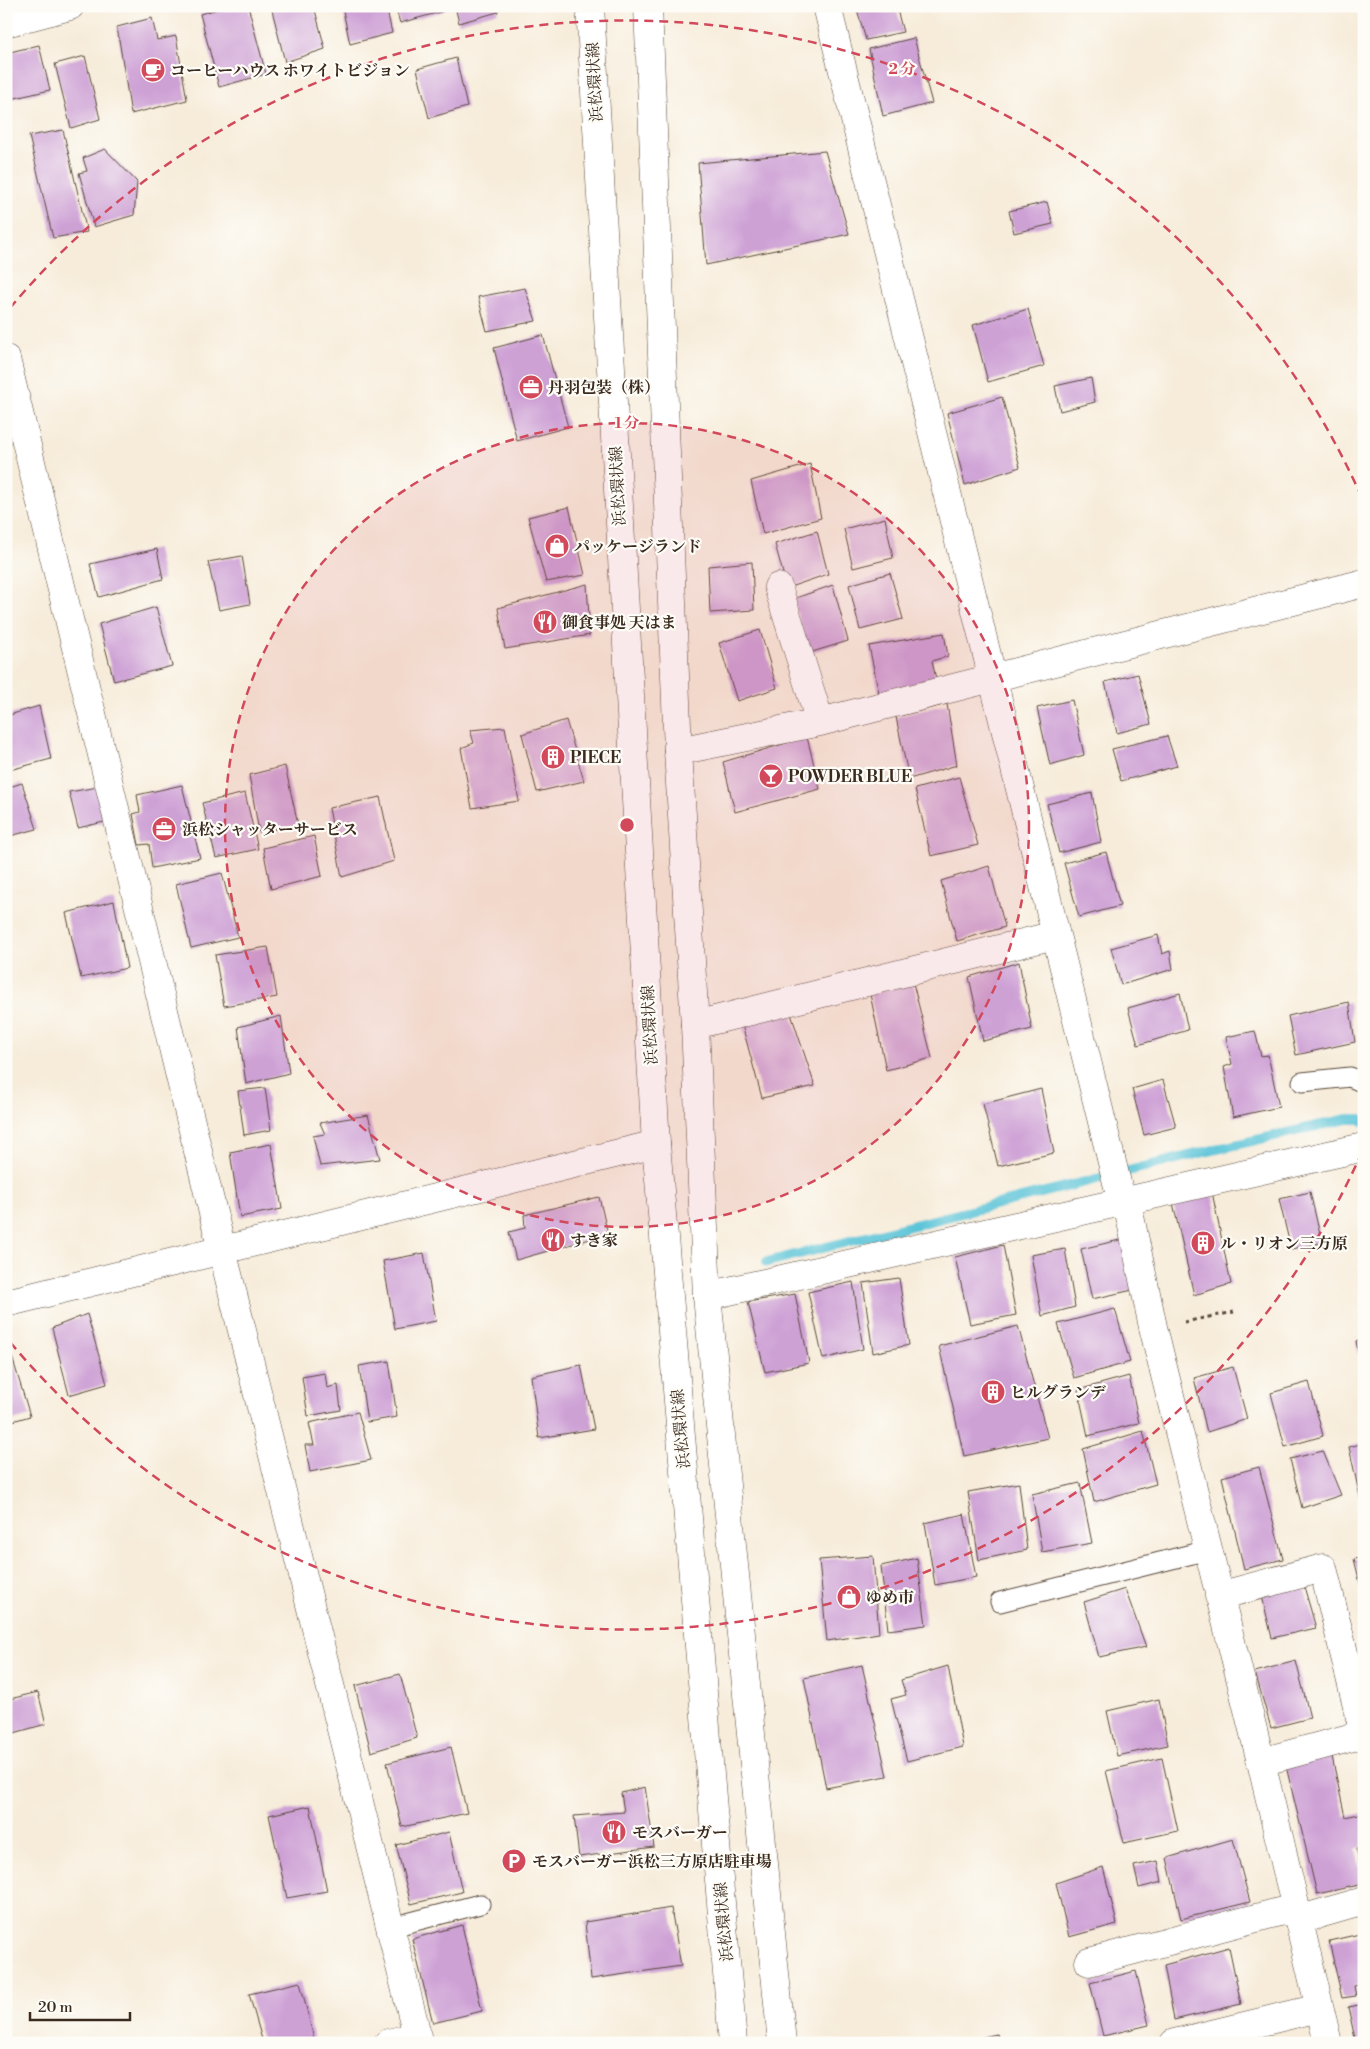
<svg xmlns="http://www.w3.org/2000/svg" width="1370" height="2049" font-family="'Libre Bodoni','Noto Serif JP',serif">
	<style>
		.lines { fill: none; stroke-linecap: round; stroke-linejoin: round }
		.stream { stroke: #5cc4d8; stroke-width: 10 }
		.building { fill: #cea1d5 }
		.lane-casing { stroke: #57473a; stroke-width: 21 }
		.street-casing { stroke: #57473a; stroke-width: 29 }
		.secondary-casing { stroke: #57473a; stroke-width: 29 }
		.highway-casing { stroke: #57473a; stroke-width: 29 }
		.path { stroke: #57473a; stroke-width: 3; stroke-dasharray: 4 4; stroke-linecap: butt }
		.lane { stroke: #fff; stroke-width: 19 }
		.street { stroke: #fff; stroke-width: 28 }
		.secondary { stroke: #fff; stroke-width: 28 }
		.highway { stroke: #fff; stroke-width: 28 }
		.ring { fill: none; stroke: #d1495b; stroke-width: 2.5; stroke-dasharray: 9 6 }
		.labels { text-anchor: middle; stroke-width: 4.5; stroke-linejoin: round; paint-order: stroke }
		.poi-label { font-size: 16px; font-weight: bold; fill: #3b2a1e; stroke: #fdfcf7; text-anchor: start }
		.street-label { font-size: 16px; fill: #3b2a1e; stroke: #fdfcf7 }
		.centre { fill: #d1495b; stroke: #fdfcf7; stroke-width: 2.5 }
		.ring-label { font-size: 15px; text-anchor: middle; font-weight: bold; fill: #d1495b; stroke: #fdfcf7; stroke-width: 4.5; stroke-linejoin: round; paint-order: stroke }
	</style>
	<rect width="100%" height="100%" fill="#fdfcf7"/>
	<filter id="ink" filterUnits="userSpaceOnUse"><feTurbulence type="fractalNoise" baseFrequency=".02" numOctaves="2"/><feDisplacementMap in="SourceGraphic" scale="10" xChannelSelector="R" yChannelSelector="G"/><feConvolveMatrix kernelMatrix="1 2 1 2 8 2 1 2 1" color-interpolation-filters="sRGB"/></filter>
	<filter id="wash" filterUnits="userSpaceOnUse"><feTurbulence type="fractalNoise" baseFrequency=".0096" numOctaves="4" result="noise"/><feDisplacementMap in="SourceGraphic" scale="20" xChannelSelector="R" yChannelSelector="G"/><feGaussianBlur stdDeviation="1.12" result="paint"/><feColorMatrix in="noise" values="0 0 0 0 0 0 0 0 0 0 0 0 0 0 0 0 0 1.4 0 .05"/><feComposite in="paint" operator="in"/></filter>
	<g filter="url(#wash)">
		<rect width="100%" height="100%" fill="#f7ecda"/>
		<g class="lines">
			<path class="stream" d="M767 1262 1196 1154 1347 1119H1361L1364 1122"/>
		</g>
		<g id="blocks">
			<path class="building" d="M228 6H248L266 74 219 87 200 14Z
				M271 6H314L325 49 285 62Z
				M342 6H386L392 33 350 44Z
				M395 6H443L444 11 400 23Z
				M455 6H497L498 12 459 23Z
				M856 6H896L903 32 866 40Z
				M152 18 157 40 176 36 187 100 131 114 117 27Z
				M914 38 932 103 883 116 869 49Z
				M39 45 50 90 11 99 6 80V53Z
				M85 56 100 119 71 128 55 64Z
				M456 58 467 107 429 118 417 69Z
				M63 130 87 232 53 238 29 136Z
				M105 149 137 182 134 215 94 227 79 173 87 171 83 158Z
				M825 151 849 234 706 265 698 163Z
				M1047 202 1053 224 1014 233 1009 211Z
				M525 288 536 321 487 331 478 297Z
				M1028 309 1044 366 988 382 973 325Z
				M543 335 568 427 517 441 494 348Z
				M1091 378 1095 402 1060 411 1055 386Z
				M1002 397 1020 467 965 485 947 413Z
				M810 464 821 518 763 534 751 481Z
				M569 507 585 575 546 582 528 517Z
				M885 518 893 558 853 568 844 529Z
				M817 531 828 574 787 588 775 544Z
				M157 549 163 579 99 597 90 564Z
				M242 556 250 604 219 610 208 562Z
				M752 562 754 610 710 613 708 566Z
				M890 573 903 619 860 630 849 585Z
				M587 584 590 635 505 649 498 608Z
				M833 585 848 641 809 653 793 599Z
				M156 607 172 666 114 681 99 624Z
				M760 630 777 688 737 701 719 643Z
				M944 633 948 656 932 661 936 679 879 693 869 646Z
				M1138 674 1151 724 1117 733 1105 682Z
				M1072 700 1084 755 1050 765 1037 708Z
				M947 704 957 765 909 779 896 717Z
				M39 706 51 759 6 771V716Z
				M566 720 584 781 537 792 522 734Z
				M505 727 519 801 472 808 461 748 474 743 470 730Z
				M1167 736 1177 766 1121 781 1112 749Z
				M807 737 820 789 735 812 723 762Z
				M285 766 298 825 259 832 249 775Z
				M959 777 978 845 931 856 915 789Z
				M22 783 37 829 6 837V788Z
				M182 785 200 858 152 868 149 844 139 845 133 814 140 812 137 795Z
				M98 787 104 822 78 828 69 792Z
				M245 793 258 849 216 858 202 803Z
				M1092 793 1101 842 1059 853 1047 804Z
				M380 797 394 861 342 877 329 808Z
				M314 836 322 876 271 889 263 848Z
				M1106 852 1120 906 1079 917 1064 863Z
				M989 866 1005 927 957 941 941 881Z
				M222 873 238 937 191 948 176 884Z
				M114 901 127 968 81 978 66 913Z
				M1158 935 1162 954 1170 951 1173 969 1121 985 1111 948Z
				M268 947 277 997 224 1006 215 955Z
				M1019 962 1032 1029 983 1041 969 977Z
				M913 983 932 1058 886 1070 870 994Z
				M1180 993 1188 1030 1138 1045 1128 1008Z
				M1349 1002 1355 1042 1296 1055 1288 1016Z
				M790 1011 815 1086 762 1098 742 1025Z
				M281 1016 289 1073 246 1084 238 1027Z
				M1255 1031 1261 1056 1268 1055 1279 1107 1233 1117 1224 1067 1232 1064 1226 1037Z
				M1163 1080 1176 1127 1144 1135 1132 1089Z
				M265 1088 271 1130 244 1135 238 1091Z
				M1041 1089 1054 1153 998 1166 983 1104Z
				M368 1115 380 1159 320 1166 313 1136 325 1134 320 1123Z
				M271 1144 282 1209 240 1217 230 1152Z
				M1212 1192 1231 1284 1194 1295 1173 1203Z
				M1310 1192 1322 1243 1291 1249 1279 1199Z
				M599 1197 608 1234 516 1260 509 1232 525 1228 524 1215Z
				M1124 1239 1133 1290 1092 1299 1081 1249Z
				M1003 1245 1016 1315 970 1324 955 1257Z
				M1065 1249 1075 1307 1042 1316 1031 1255Z
				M424 1253 436 1321 395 1329 383 1261Z
				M899 1278 909 1345 873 1353 863 1283Z
				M853 1282 863 1349 823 1359 808 1292Z
				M795 1294 809 1363 765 1372 748 1302Z
				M1115 1309 1130 1362 1074 1378 1058 1324Z
				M87 1314 107 1384 69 1395 52 1328Z
				M1018 1326 1048 1438 964 1456 939 1346Z
				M6 1337 30 1416 6 1423Z
				M1364 1338V1372L1363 1373 1356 1341Z
				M389 1361 397 1417 367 1422 359 1366Z
				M581 1365 594 1429 539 1438 531 1376Z
				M1233 1367 1247 1419 1207 1432 1194 1378Z
				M325 1373 327 1388 338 1385 341 1410 308 1416 302 1377Z
				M1129 1376 1139 1423 1088 1436 1078 1390Z
				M1309 1382 1323 1436 1285 1447 1271 1393Z
				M358 1412 371 1460 310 1472 305 1445H314L309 1423Z
				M1143 1431 1156 1484 1094 1502 1083 1449Z
				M1364 1443V1511H1363L1349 1447Z
				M1323 1451 1341 1495 1302 1508 1290 1459Z
				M1259 1467 1283 1559 1244 1569 1222 1477Z
				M1019 1483 1027 1550 979 1560 968 1492Z
				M1080 1483 1092 1543 1042 1552 1032 1494Z
				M964 1514 976 1577 935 1585 925 1523Z
				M873 1556 879 1633 827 1641 819 1560Z
				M1364 1557V1595H1363L1354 1559Z
				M917 1558 926 1625 888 1630 881 1566Z
				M1303 1583 1316 1628 1272 1638 1262 1596Z
				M1125 1589 1146 1647 1099 1657 1084 1602Z
				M1296 1661 1310 1718 1271 1728 1255 1672Z
				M862 1665 887 1776 826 1788 804 1678Z
				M948 1666 963 1747 907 1761 891 1699 906 1695 901 1680Z
				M400 1674 417 1738 371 1752 355 1686Z
				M38 1692 46 1724 14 1733 6 1700Z
				M1159 1699 1168 1745 1117 1756 1107 1711Z
				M451 1747 467 1813 402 1827 387 1763Z
				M1331 1752 1345 1817 1364 1813V1846L1356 1849 1364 1884 1317 1894 1285 1762Z
				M1162 1758 1178 1831 1124 1843 1106 1771Z
				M645 1787 654 1847 579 1857 574 1816 624 1812 621 1793Z
				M310 1806 327 1891 287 1898 269 1815Z
				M449 1832 462 1892 411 1904 396 1845Z
				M1233 1839 1250 1902 1181 1919 1167 1858Z
				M1158 1861 1162 1882 1139 1888 1134 1866Z
				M1103 1867 1117 1924 1069 1937 1056 1883Z
				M671 1908 681 1966 591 1979 585 1922Z
				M462 1925 482 2011 433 2023 412 1939Z
				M1364 1933V1984L1354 1986 1356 1996 1342 1998 1329 1941Z
				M1229 1947 1241 2004 1174 2020 1164 1965Z
				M1136 1971 1149 2025 1103 2036 1090 1983Z
				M300 1982 314 2039 290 2043H263L249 1994Z
				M1364 2004V2043H1356L1348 2007Z
				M997 2034 999 2043H961V2042Z"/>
		</g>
	</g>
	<g filter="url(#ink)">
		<use href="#blocks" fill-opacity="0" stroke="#57473a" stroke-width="1"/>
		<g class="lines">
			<defs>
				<path id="lane" d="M1302 1082 1350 1077 1364 1083
					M1000 1602 1208 1550
					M392 1927 480 1904"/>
				<path id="street" d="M827 6 1122 1203
					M6 359 222 1250 419 2043
					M778 587 820 722
					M678 751 820 722 1364 583
					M695 1025 1055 935
					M1127 1202 1153 1327 1261 1762 1328 2043
					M707 1296 1364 1147
					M6 1303 656 1144
					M1219 1596 1323 1568 1364 1734
					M1261 1762 1364 1734
					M1298 1920 1364 1901
					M1089 1962 1294 1908
					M388 2043 418 2036
					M1174 2043 1319 2008"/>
				<path id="secondary" d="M6 23 70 6"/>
				<path id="highway" d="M590 6 656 1144 733 2043
					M648 6 678 751 695 1025 707 1296 782 2043"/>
			</defs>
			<use href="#lane" class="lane-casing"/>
			<use href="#street" class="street-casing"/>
			<use href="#secondary" class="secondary-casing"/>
			<use href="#highway" class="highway-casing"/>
			<path class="path" d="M1184 1322 1234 1312"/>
			<use href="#lane" class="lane"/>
			<use href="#street" class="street"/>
			<use href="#secondary" class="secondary"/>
			<use href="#highway" class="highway"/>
		</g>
	</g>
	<circle cx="627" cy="825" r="402" fill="#d1495b" fill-opacity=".12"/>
	<g class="ring">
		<circle cx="627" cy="825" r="402"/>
		<path d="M1362 1152A805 805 0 0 1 10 1342M10 308A805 805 0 0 1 1362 498"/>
	</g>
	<defs>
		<symbol id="cafe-disc" viewBox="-11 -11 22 22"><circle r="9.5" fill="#d1495b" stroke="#fdfcf7"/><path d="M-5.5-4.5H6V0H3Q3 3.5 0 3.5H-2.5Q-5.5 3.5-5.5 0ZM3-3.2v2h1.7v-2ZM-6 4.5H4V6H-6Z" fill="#fff"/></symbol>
		<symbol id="office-disc" viewBox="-11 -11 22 22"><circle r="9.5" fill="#d1495b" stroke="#fdfcf7"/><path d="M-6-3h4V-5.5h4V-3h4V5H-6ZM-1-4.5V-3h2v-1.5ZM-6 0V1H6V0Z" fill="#fff"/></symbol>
		<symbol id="shop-disc" viewBox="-11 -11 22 22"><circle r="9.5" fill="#d1495b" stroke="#fdfcf7"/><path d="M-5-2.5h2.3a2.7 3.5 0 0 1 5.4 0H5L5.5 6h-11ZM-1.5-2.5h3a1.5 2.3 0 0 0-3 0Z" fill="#fff"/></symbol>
		<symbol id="restaurant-disc" viewBox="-11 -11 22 22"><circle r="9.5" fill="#d1495b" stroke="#fdfcf7"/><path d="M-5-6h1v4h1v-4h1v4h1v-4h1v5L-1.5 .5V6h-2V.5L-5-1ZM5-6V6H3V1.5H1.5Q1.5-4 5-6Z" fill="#fff"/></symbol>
		<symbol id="building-disc" viewBox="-11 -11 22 22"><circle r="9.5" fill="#d1495b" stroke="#fdfcf7"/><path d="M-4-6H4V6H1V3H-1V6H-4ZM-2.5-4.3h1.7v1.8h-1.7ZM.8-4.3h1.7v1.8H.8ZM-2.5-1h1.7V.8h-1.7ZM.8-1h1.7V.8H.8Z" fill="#fff"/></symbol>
		<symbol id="bar-disc" viewBox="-11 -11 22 22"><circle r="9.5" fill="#d1495b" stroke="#fdfcf7"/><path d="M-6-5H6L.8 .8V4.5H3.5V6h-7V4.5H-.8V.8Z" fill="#fff"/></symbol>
		<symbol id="parking-disc" viewBox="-11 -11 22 22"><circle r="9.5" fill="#d1495b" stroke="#fdfcf7"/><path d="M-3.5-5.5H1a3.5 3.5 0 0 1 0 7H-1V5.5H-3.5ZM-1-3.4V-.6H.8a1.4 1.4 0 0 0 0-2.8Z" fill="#fff"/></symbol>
	</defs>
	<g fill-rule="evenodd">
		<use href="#cafe-disc" x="139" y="56" width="28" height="28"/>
		<use href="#office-disc" x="517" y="373" width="28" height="28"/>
		<use href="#shop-disc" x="543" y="532" width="28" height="28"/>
		<use href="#restaurant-disc" x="531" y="608" width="28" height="28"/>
		<use href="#building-disc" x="539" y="743" width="28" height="28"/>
		<use href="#bar-disc" x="757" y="762" width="28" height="28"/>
		<use href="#office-disc" x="150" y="815" width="28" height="28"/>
		<use href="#restaurant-disc" x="539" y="1226" width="28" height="28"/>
		<use href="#building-disc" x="1189" y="1229" width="28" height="28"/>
		<use href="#building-disc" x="979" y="1378" width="28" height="28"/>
		<use href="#shop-disc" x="835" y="1583" width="28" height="28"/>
		<use href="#restaurant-disc" x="600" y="1818" width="28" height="28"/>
		<use href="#parking-disc" x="500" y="1847" width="28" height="28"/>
	</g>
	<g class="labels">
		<g class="poi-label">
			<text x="170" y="76">コーヒーハウス ホワイトビジョン</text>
			<text x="548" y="393">丹羽包装（株）</text>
			<text x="574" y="552">パッケージランド</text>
			<text x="562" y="628">御食事処 天はま</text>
			<text x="570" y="763">PIECE</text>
			<text x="788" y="782">POWDER BLUE</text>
			<text x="182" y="835">浜松シャッターサービス</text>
			<text x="570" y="1246">すき家</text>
			<text x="1220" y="1249">ル・リオン三方原</text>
			<text x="1010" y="1398">ヒルグランデ</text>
			<text x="866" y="1603">ゆめ市</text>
			<text x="632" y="1838">モスバーガー</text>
			<text x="532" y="1867">モスバーガー浜松三方原店駐車場</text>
		</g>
		<g class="street-label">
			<text transform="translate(594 82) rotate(-93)" y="6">浜松環状線</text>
			<text transform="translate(617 486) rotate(-93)" y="6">浜松環状線</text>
			<text transform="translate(649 1025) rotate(-93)" y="6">浜松環状線</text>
			<text transform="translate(680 1429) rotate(-95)" y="6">浜松環状線</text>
			<text transform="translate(723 1922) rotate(-95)" y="6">浜松環状線</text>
		</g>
	</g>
	<circle cx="627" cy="825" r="8" class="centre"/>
	<g class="ring-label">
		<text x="902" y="74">2 分</text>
		<text x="627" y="428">1 分</text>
	</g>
	<rect width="1370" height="2049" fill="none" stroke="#fdfcf7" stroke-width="25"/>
	<path d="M30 2012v8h100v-8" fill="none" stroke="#3b2a1e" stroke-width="2.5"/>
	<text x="38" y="2012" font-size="15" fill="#3b2a1e" stroke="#fdfcf7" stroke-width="4" paint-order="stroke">20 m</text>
</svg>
